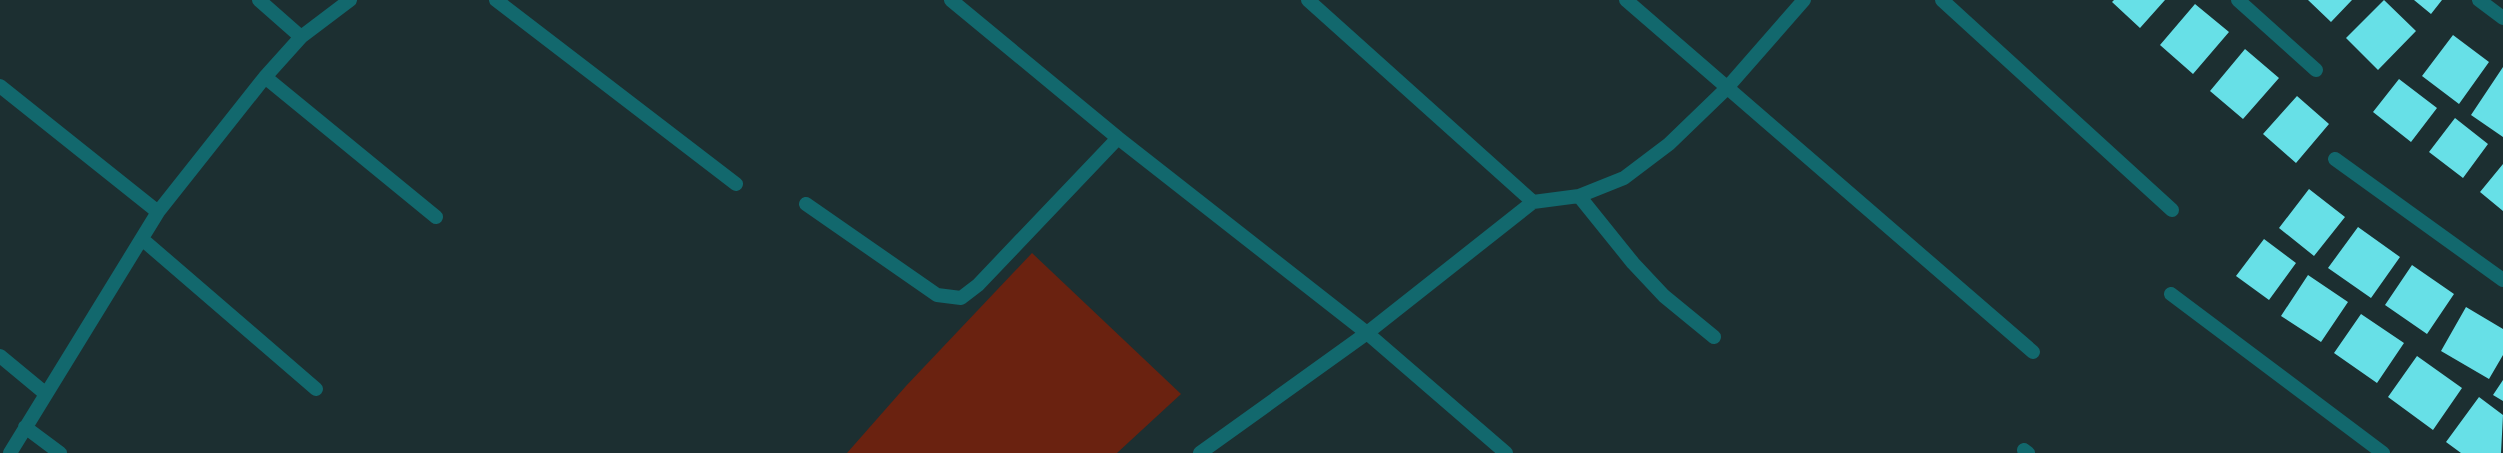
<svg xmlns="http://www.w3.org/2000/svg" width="2503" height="453" font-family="'Titillium Web',sans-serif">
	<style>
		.green { fill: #6a2210 }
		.building { fill: #67e0e7 }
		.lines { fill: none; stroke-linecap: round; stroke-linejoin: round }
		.minor { stroke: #12686d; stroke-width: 14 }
	</style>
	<rect width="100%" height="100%" fill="#1c2f31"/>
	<path class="green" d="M1032 253 1181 394 1117 453H847L906 386Z"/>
	<path class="building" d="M2114 0H2165L2140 28 2112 2Z
		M2308 0H2352L2331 22Z
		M2384 0 2416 31 2378 70 2346 38Z
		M2414 0H2442L2431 14Z
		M2195 4 2229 32 2193 74 2160 45Z
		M2453 35 2489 62 2459 104 2422 76Z
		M2245 49 2279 78 2243 119 2210 91Z
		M2503 67V137L2471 115Z
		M2399 79 2437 108 2411 142 2373 112Z
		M2297 96 2329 124 2296 163 2263 134Z
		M2455 118 2488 144 2463 178 2429 152Z
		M2503 164V211L2480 192Z
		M2309 189 2345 217 2314 256 2279 228Z
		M2358 227 2400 257 2371 298 2328 268Z
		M2264 239 2296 263 2269 300 2236 276Z
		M2412 265 2454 294 2427 334 2385 305Z
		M2308 275 2348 302 2321 342 2281 316Z
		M2466 307 2503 329V355L2489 379 2441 351Z
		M2361 314 2404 343 2377 383 2334 353Z
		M2417 356 2462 388 2433 430 2388 397Z
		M2503 380V401L2493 395Z
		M2479 397 2503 415 2501 453H2461L2446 442Z"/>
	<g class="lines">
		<path class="minor" d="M259 0 301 37
			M496 0 736 184
			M951 0 1118 138 1367 333 1506 453
			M1308 0 1533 202
			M1626 0 2033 352
			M1942 0 2172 210
			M2238 0 2316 70
			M2479 0 2503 18
			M265 77 436 217
			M0 86 158 212
			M2335 159 2503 280
			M1579 196 1633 263 1664 296 1714 337
			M806 204 937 295 961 298 978 285 1118 138
			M142 239 316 389
			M2171 294 2383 453
			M0 356 46 394
			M25 427 60 453
			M2024 450 2028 453
			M10 453 158 212 265 77 301 37 350 0
			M1200 453 1367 333 1533 202 1579 196 1624 178 1669 144 1726 89 1804 0"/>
	</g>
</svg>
